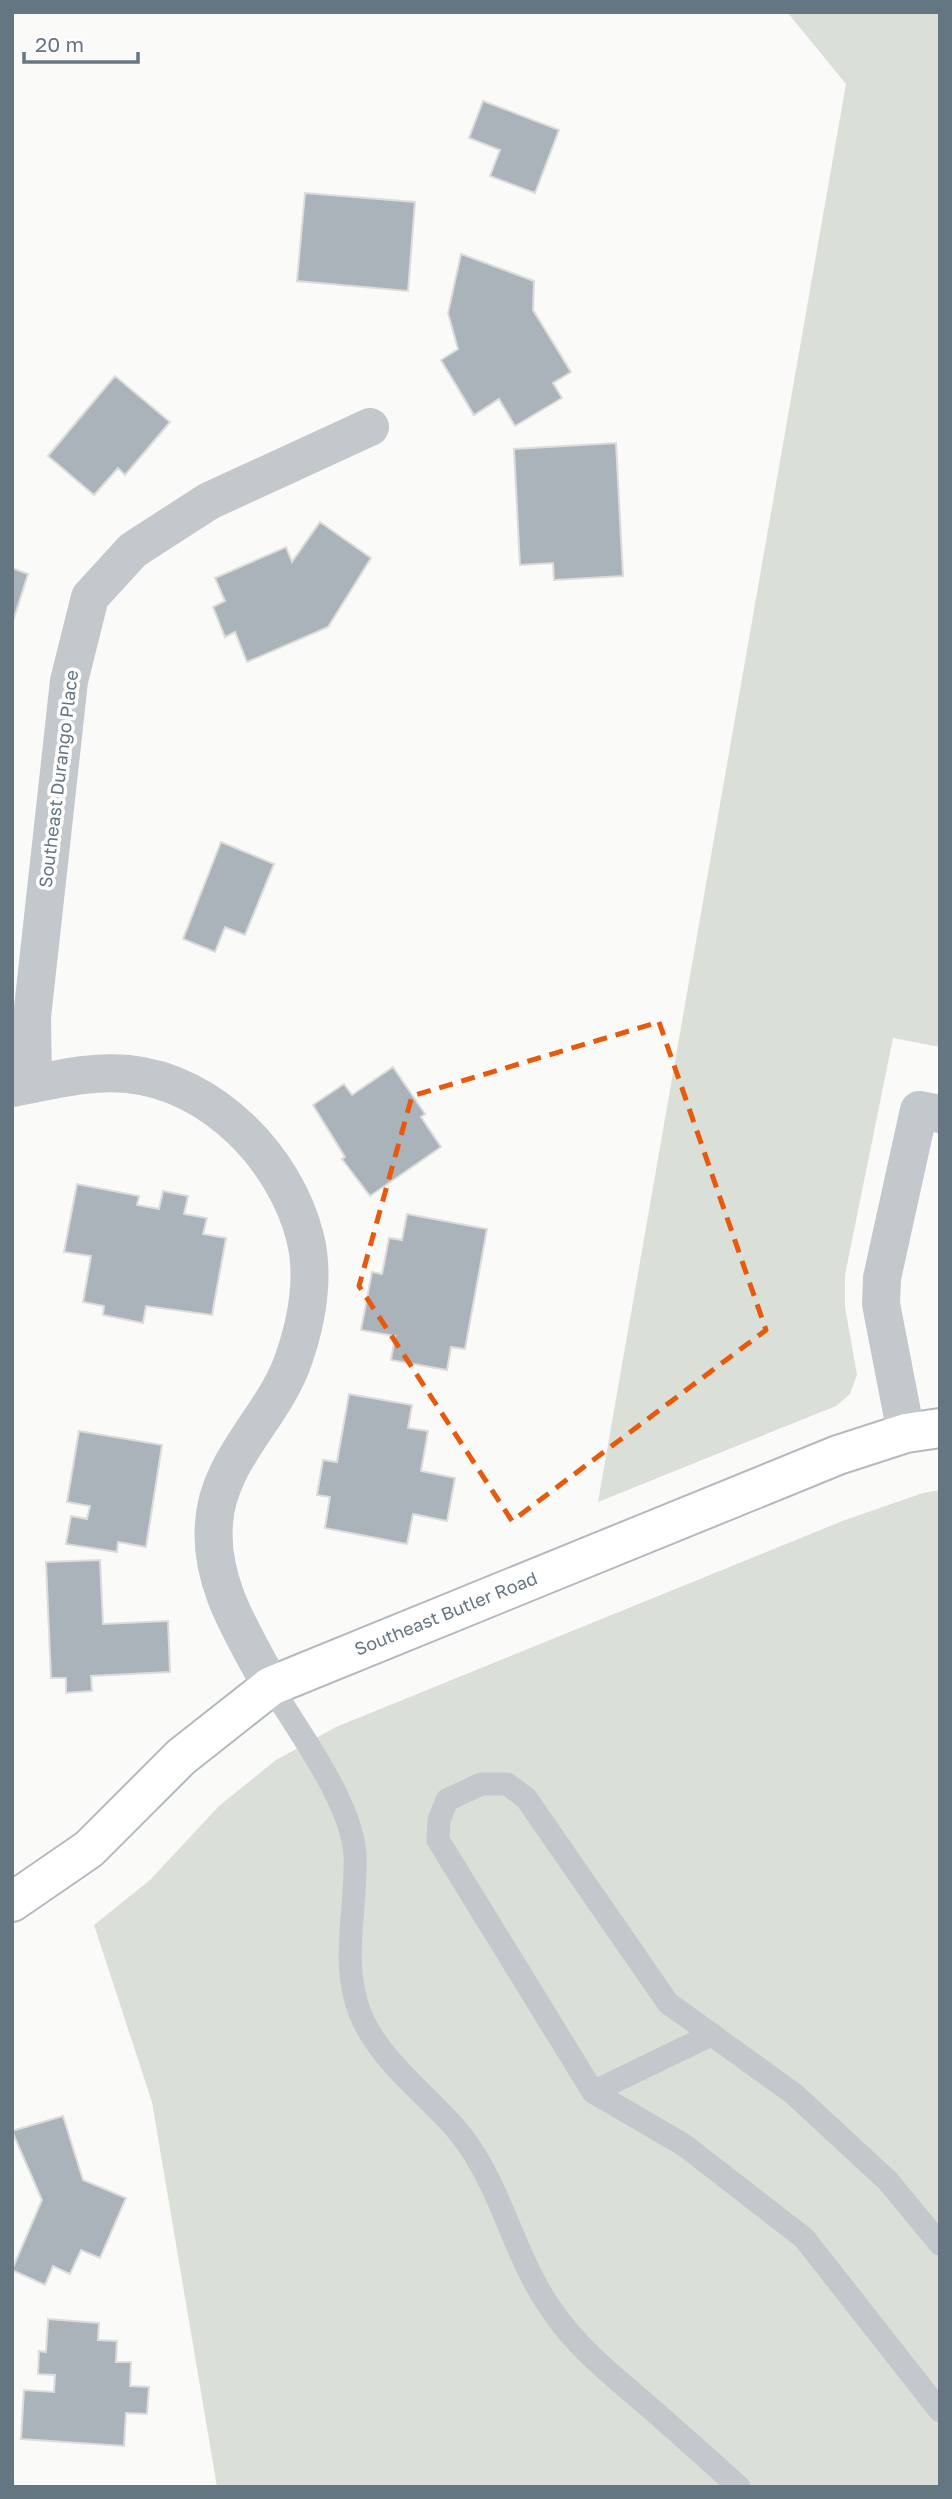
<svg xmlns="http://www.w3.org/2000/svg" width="952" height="2499" font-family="'Golos Text',sans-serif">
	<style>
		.green { fill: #dadfd7 }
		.building { fill: #aab3b9; stroke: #dcdcda; stroke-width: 2 }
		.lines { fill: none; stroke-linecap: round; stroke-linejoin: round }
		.secondary-casing { stroke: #b3babf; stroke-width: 42 }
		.lane { stroke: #c3c8cc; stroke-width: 23 }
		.street { stroke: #c3c8cc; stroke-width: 38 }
		.secondary { stroke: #fff; stroke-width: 38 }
		.marked { fill: none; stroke: #e8590c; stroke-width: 5; stroke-dasharray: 14 9; stroke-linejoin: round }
		.labels { text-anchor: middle; stroke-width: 7; stroke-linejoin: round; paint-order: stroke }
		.street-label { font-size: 18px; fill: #657683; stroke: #fff }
	</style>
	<rect width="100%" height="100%" fill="#fafaf8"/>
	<path class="green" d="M787 12H940V1047L893 1038 845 1275V1307L857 1375 850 1394 836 1406 598 1502 846 84Z
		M940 1490V2487H217L152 2102 94 1925 150 1880 219 1806 276 1760 336 1727 845 1520 923 1493Z"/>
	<path class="building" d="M483 101 559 130 535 193 490 176 500 150 469 138Z
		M305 193 415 202 408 291 297 281Z
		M461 254 534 281 533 310 571 372 553 383 562 398 515 426 499 399 474 415 441 360 458 349 448 313Z
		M115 376 170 422 125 475 118 468 94 495 48 456Z
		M616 443 623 576 554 580 553 563 520 565 514 449Z
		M320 522 371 558 328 627 247 662 235 632 225 637 213 607 225 601 215 578 286 547 292 562Z
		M12 568 28 574 13 621H12Z
		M221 842 274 864 245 935 225 927 215 952 183 939Z
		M393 1067 425 1114 421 1117 441 1147 370 1196 342 1159 345 1157 313 1105 344 1084 352 1095Z
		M77 1184 139 1196 137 1205 159 1209 163 1191 188 1196 184 1214 207 1218 203 1234 226 1238 212 1315 146 1306 143 1323 103 1315 104 1306 83 1302 91 1256 64 1252Z
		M407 1214 487 1229 465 1349 451 1347 447 1370 391 1360 395 1336 361 1330 372 1272 382 1274 389 1238 402 1240Z
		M349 1394 412 1405 408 1428 428 1431 421 1471 455 1478 447 1521 413 1514 407 1544 325 1528 330 1497 317 1495 323 1460 337 1462Z
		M79 1431 162 1445 146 1547 118 1542 117 1552 66 1544 71 1516 87 1519 90 1506 67 1502Z
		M100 1560 103 1624 168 1621 170 1672 91 1676 92 1691 66 1693V1678H51L46 1562Z
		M63 2116 83 2180 126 2198 100 2258 81 2250 70 2274 53 2266 45 2285 12 2270 42 2200 12 2131Z
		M48 2319 99 2323 98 2340 117 2341 116 2362H131L130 2386 149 2387 147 2414 126 2413 124 2446 21 2439 24 2390 54 2392 55 2375 38 2374 39 2351 46 2352Z"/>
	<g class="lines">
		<defs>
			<path id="secondary" d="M12 1902 89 1849 181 1757 271 1686 838 1455 906 1433 940 1428"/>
		</defs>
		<use href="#secondary" class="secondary-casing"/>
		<path class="lane" d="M271 1686C298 1731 353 1804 355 1856 357 1909 340 1962 360 2013 380 2063 429 2095 461 2135 502 2187 513 2255 551 2309 577 2348 613 2376 648 2406 679 2433 709 2460 739 2487
			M593 2092 711 2035
			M940 2244 888 2181 794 2094 668 2003 526 1798 507 1784H481L447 1800 439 1820 438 1840 593 2092 684 2145 804 2238 940 2411"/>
		<path class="street" d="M33 1084 32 1017 69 681 90 597 133 550 209 501 370 427
			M12 1088C51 1081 88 1070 128 1074 212 1082 285 1158 305 1237 315 1276 307 1321 294 1358 275 1416 218 1459 214 1523 209 1584 244 1635 271 1686
			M906 1433 881 1304 882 1278 919 1110 940 1114"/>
		<use href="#secondary" class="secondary"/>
	</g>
	<path class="marked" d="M659 1022 766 1330 512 1521 359 1286 412 1096Z"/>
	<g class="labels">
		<g class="street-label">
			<text transform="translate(59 779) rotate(-83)" y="6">Southeast Durango Place</text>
			<text transform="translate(446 1614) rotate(-22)" y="6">Southeast Butler Road</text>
		</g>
	</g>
	<rect width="952" height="2499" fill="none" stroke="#657683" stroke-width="28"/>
	<path d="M24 52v10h114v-10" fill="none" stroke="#657683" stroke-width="3.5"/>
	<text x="35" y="52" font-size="21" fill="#657683" stroke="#ffffff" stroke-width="5" paint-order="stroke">20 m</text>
</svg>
